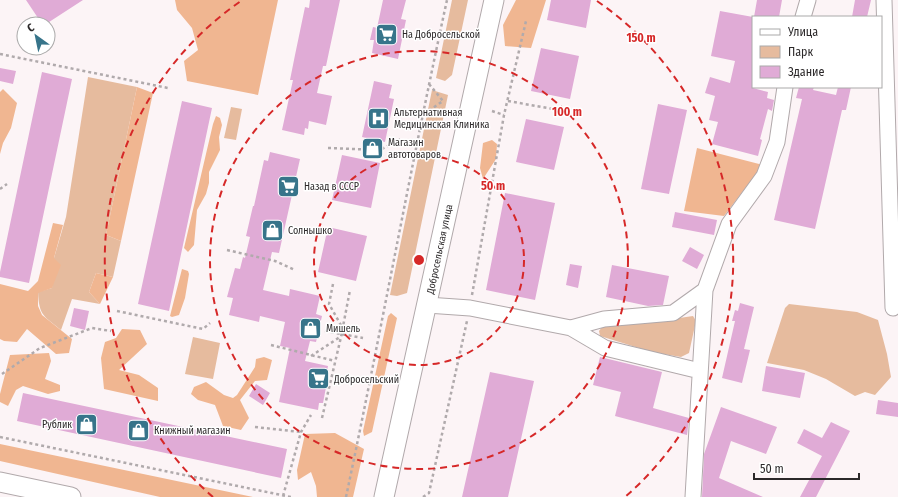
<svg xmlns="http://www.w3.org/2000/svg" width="898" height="497" font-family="'Fira Sans Condensed',sans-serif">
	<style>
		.green { fill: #e6bb9e }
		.forest { fill: #f0b691 }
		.building { fill: #e0abd6 }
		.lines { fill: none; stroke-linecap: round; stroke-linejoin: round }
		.minor-casing { stroke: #b1a9ab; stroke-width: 17 }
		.major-casing { stroke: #b1a9ab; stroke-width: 21 }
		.path { stroke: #b0aaac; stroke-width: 2.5; stroke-dasharray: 3 3; stroke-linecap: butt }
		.minor { stroke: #fff; stroke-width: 15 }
		.major { stroke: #fff; stroke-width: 19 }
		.ring { fill: none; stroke: #d62828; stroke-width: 2; stroke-dasharray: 7 5 }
		.labels { text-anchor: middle; stroke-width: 3; stroke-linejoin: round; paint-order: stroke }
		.poi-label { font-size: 10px; fill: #2b2829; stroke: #fff; text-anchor: start }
		.street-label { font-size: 10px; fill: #2b2829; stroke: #fff }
		.centre { fill: #d62828; stroke: #fff; stroke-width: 2 }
		.ring-label { font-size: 12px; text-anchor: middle; font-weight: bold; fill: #d62828; stroke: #fff; stroke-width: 3; stroke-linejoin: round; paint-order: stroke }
	</style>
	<rect width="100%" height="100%" fill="#fcf4f6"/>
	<path class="green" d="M452 0H468L452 75 445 81 436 78Z
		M88 77 137 87 106 235 121 241 113 277 96 273 89 292 100 304 72 299 61 330C44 316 39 316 38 292L52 288 54 258 66 217Z
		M432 90 448 95 407 293 397 296 390 295Z
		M231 107 242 109 236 140 224 138Z
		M789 304 857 312 878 320 887 354 891 377 875 395 865 392 855 396 826 379 804 370 767 363 785 308Z
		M693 316 696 321 689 353 681 357 652 352 600 336 599 331 602 327 652 322Z
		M193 337 220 343 213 379 185 374Z"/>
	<path class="forest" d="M175 0H278L258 95 187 81 184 61 198 50 192 28 177 10Z
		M516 0H546L531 48 505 46 503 25Z
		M137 87 153 93 121 241 106 235Z
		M3 89 17 103 11 128 3 143 0 154V92Z
		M216 116 220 118 222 125 219 137 220 150 209 172V183L206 194 197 210 194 245 188 252 184 248 213 124Z
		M492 140 497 144 496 159 483 179 480 168 483 143Z
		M697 148 763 165 724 216 684 211Z
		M53 223 63 225 54 258 61 265 52 288 38 293V306L42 315 72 339 69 353 56 354 27 329 17 342 4 341 0 339V284L28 291 38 281Z
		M182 269 188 271 189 274 185 298 179 315 172 317 170 316Z
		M96 273 113 277 100 304 89 292Z
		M391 313 397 318 372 432 364 436 363 431 388 316Z
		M122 329 140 330 147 344 119 370 139 375 158 388V401L104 389 101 358 105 342 116 338Z
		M49 353 51 361 45 379 60 385V391L48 394 23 386 16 390 8 406 0 402V394L10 355Z
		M264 357 272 360 267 380 255 381 240 400 249 418 241 430 223 426 215 405 198 400 191 394 194 387 206 382 224 395 233 398 237 395 255 367 256 359Z
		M335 433 364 449 353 497H317L316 486 311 472 298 480 297 470 305 434Z
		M0 444 253 497H160L0 461Z"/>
	<path class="building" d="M26 0H83L46 24H42Z
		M310 0H340L326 66H323L317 93 332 96 326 125 309 121 308 129 305 128 304 135 282 130 293 80H290L295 55 305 7 309 8Z
		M383 0H406L401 19 406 20 398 59 372 53 374 40H370L373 27 377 28Z
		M551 0H591L586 28 547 20Z
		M757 0H782L779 17H754Z
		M855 0H871L867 17H852Z
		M720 11 753 17V88L768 92 767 98 774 100 772 111 768 109 760 139 762 140 758 156 712 144 718 122 709 120 715 96 705 93 710 77 730 83 735 61 711 56Z
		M541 48 579 56 570 99 531 91Z
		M0 68 16 71 13 84 0 81Z
		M42 72 72 79 29 283 0 277V272Z
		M374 81 392 85 389 98 394 99 385 142 362 137Z
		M799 87H814L813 90 836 95 838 87H851L846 110H842L815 229 774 220 802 99 796 98Z
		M182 101 212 108 169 311 138 304Z
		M658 104 687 110 669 194 641 189Z
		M526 119 564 127 554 170 516 162Z
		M270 152 300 159 279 253 272 252 263 290 289 296 290 289 320 296 316 314 322 316 316 342 310 341 305 361 328 366 326 376H328L324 398 323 403H319L318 410 279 402 290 348 280 346 285 322 260 316 259 322 229 315 233 298 227 297 235 268 240 269 243 257 245 258 250 237 246 236 253 206H254L264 160 268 161Z
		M342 155 380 163 371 208 332 200Z
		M505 193 555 203 535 300 486 290Z
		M675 212 717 220 714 235 672 227Z
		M328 227 367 236 356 281 318 272Z
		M690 247 704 255 697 269 682 261Z
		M570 264 582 266 578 288 566 285Z
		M612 265 669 276 663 305 648 306 606 297Z
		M740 303 754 307 744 349 750 350 742 383 722 378 735 321H732L735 310 738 311Z
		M74 308 89 311 85 330 70 326Z
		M600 357 662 372 653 408 689 418 687 435 615 416 621 392 593 385Z
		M766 366 805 373 800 398 762 391Z
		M490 372 534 381 508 497H462Z
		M256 384 270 393 263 405 249 396Z
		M23 393 287 449 281 478 17 421Z
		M878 400 898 403V417L876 414Z
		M721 407 777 427 766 454 731 441 719 478 763 497H702L704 454Z
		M831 422 850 431 816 497H800L822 456 797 443 804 429 822 438Z"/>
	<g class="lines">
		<defs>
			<path id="minor" d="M884 0 893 308
				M803 17 808 0
				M427 305 470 308 571 328 604 319 673 313 705 290 729 224 764 176 777 142 785 87
				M571 328 605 348 700 371
				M693 497 705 290"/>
			<path id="major" d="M0 482 71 497
				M384 497 494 0"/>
		</defs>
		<use href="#minor" class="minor-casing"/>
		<use href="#major" class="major-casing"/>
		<path class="path" d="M0 54 168 88
			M508 101 581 114
			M492 111 504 115
			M424 114 443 101 429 84
			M328 148 380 150 401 139
			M0 189 7 184
			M227 250 275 261 295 270
			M333 284 329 304 342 327
			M472 295 504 115 526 21
			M117 311 203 329 210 323
			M325 331 363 338
			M271 345 335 361
			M311 356 340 337
			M2 374 40 348 92 328 111 331
			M322 418 341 337 350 290
			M255 427 301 432
			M0 437 291 497
			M283 496 301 432 311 415
			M346 497C381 332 411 165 447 0
			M423 497 429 493 467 321"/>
		<use href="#minor" class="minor"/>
		<use href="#major" class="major"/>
	</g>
	<g class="ring">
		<circle cx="419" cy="260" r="105"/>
		<circle cx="419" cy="260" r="209"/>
		<path d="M213 497A314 314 0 0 1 241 1M597 1A314 314 0 0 1 625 497"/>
	</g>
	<defs>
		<symbol id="supermarket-square" viewBox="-11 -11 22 22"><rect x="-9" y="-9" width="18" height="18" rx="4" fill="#37748a" stroke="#fff"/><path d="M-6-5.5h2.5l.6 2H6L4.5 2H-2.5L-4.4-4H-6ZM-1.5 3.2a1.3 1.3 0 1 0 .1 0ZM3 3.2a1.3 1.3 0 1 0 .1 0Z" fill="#fff"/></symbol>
		<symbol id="hospital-square" viewBox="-11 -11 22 22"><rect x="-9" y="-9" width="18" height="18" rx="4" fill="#37748a" stroke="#fff"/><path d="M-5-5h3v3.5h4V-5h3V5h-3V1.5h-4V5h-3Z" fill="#fff"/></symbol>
		<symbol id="shop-square" viewBox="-11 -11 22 22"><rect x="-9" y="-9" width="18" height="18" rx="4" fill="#37748a" stroke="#fff"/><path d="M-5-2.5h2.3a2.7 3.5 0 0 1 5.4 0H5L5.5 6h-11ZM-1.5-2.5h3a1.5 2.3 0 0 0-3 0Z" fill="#fff"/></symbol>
	</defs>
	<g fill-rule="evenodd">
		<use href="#supermarket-square" x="374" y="22" width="25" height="25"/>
		<use href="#hospital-square" x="366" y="106" width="25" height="25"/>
		<use href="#shop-square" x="360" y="136" width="25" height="25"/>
		<use href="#supermarket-square" x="276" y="174" width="25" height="25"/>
		<use href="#shop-square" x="260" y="218" width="25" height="25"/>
		<use href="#shop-square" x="298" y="316" width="25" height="25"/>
		<use href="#supermarket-square" x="306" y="366" width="25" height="25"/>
		<use href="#shop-square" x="74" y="412" width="25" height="25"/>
		<use href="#shop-square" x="126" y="418" width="25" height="25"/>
	</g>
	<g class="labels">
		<g class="poi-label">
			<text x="402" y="38">На Добросельской</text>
			<text x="394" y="116">Альтернативная<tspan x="394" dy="12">Mедицинская Kлиника</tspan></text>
			<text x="388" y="146">Магазин<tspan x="388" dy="12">автотоваров</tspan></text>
			<text x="304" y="190">Назад в СССР</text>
			<text x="288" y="234">Солнышко</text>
			<text x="326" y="332">Мишель</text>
			<text x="334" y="383">Добросельский</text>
			<text x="72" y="428" text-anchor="end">Рублик</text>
			<text x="154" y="434">Книжный магазин</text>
		</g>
		<g class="street-label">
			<text transform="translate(439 249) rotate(-78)" y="4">Добросельская улица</text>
		</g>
	</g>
	<circle cx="419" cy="260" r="6" class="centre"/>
	<g class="ring-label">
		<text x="641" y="42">150 m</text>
		<text x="567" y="116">100 m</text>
		<text x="493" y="190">50 m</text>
	</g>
	<rect x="752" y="16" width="130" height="72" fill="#ffffff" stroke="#aaa9a9"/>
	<rect x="760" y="29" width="20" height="6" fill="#ffffff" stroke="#aaa9a9"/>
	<text x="788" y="36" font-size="12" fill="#2b2829">Улица</text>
	<rect x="760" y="46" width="20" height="12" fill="#e6bb9e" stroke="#aaa9a9"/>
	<text x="788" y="56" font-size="12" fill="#2b2829">Парк</text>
	<rect x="760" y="66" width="20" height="12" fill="#e0abd6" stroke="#aaa9a9"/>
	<text x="788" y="76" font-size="12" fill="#2b2829">Здание</text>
	<g transform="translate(36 36) rotate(327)"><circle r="19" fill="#ffffff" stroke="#aaa9a9"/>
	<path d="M0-3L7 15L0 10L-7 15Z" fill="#37748a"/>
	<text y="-6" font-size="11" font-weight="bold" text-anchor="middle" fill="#2b2829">С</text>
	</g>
	<path d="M754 473v6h105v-6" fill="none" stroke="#2b2829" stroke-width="2"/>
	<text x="760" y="473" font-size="12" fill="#2b2829" stroke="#ffffff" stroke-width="3" paint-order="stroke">50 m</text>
</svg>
